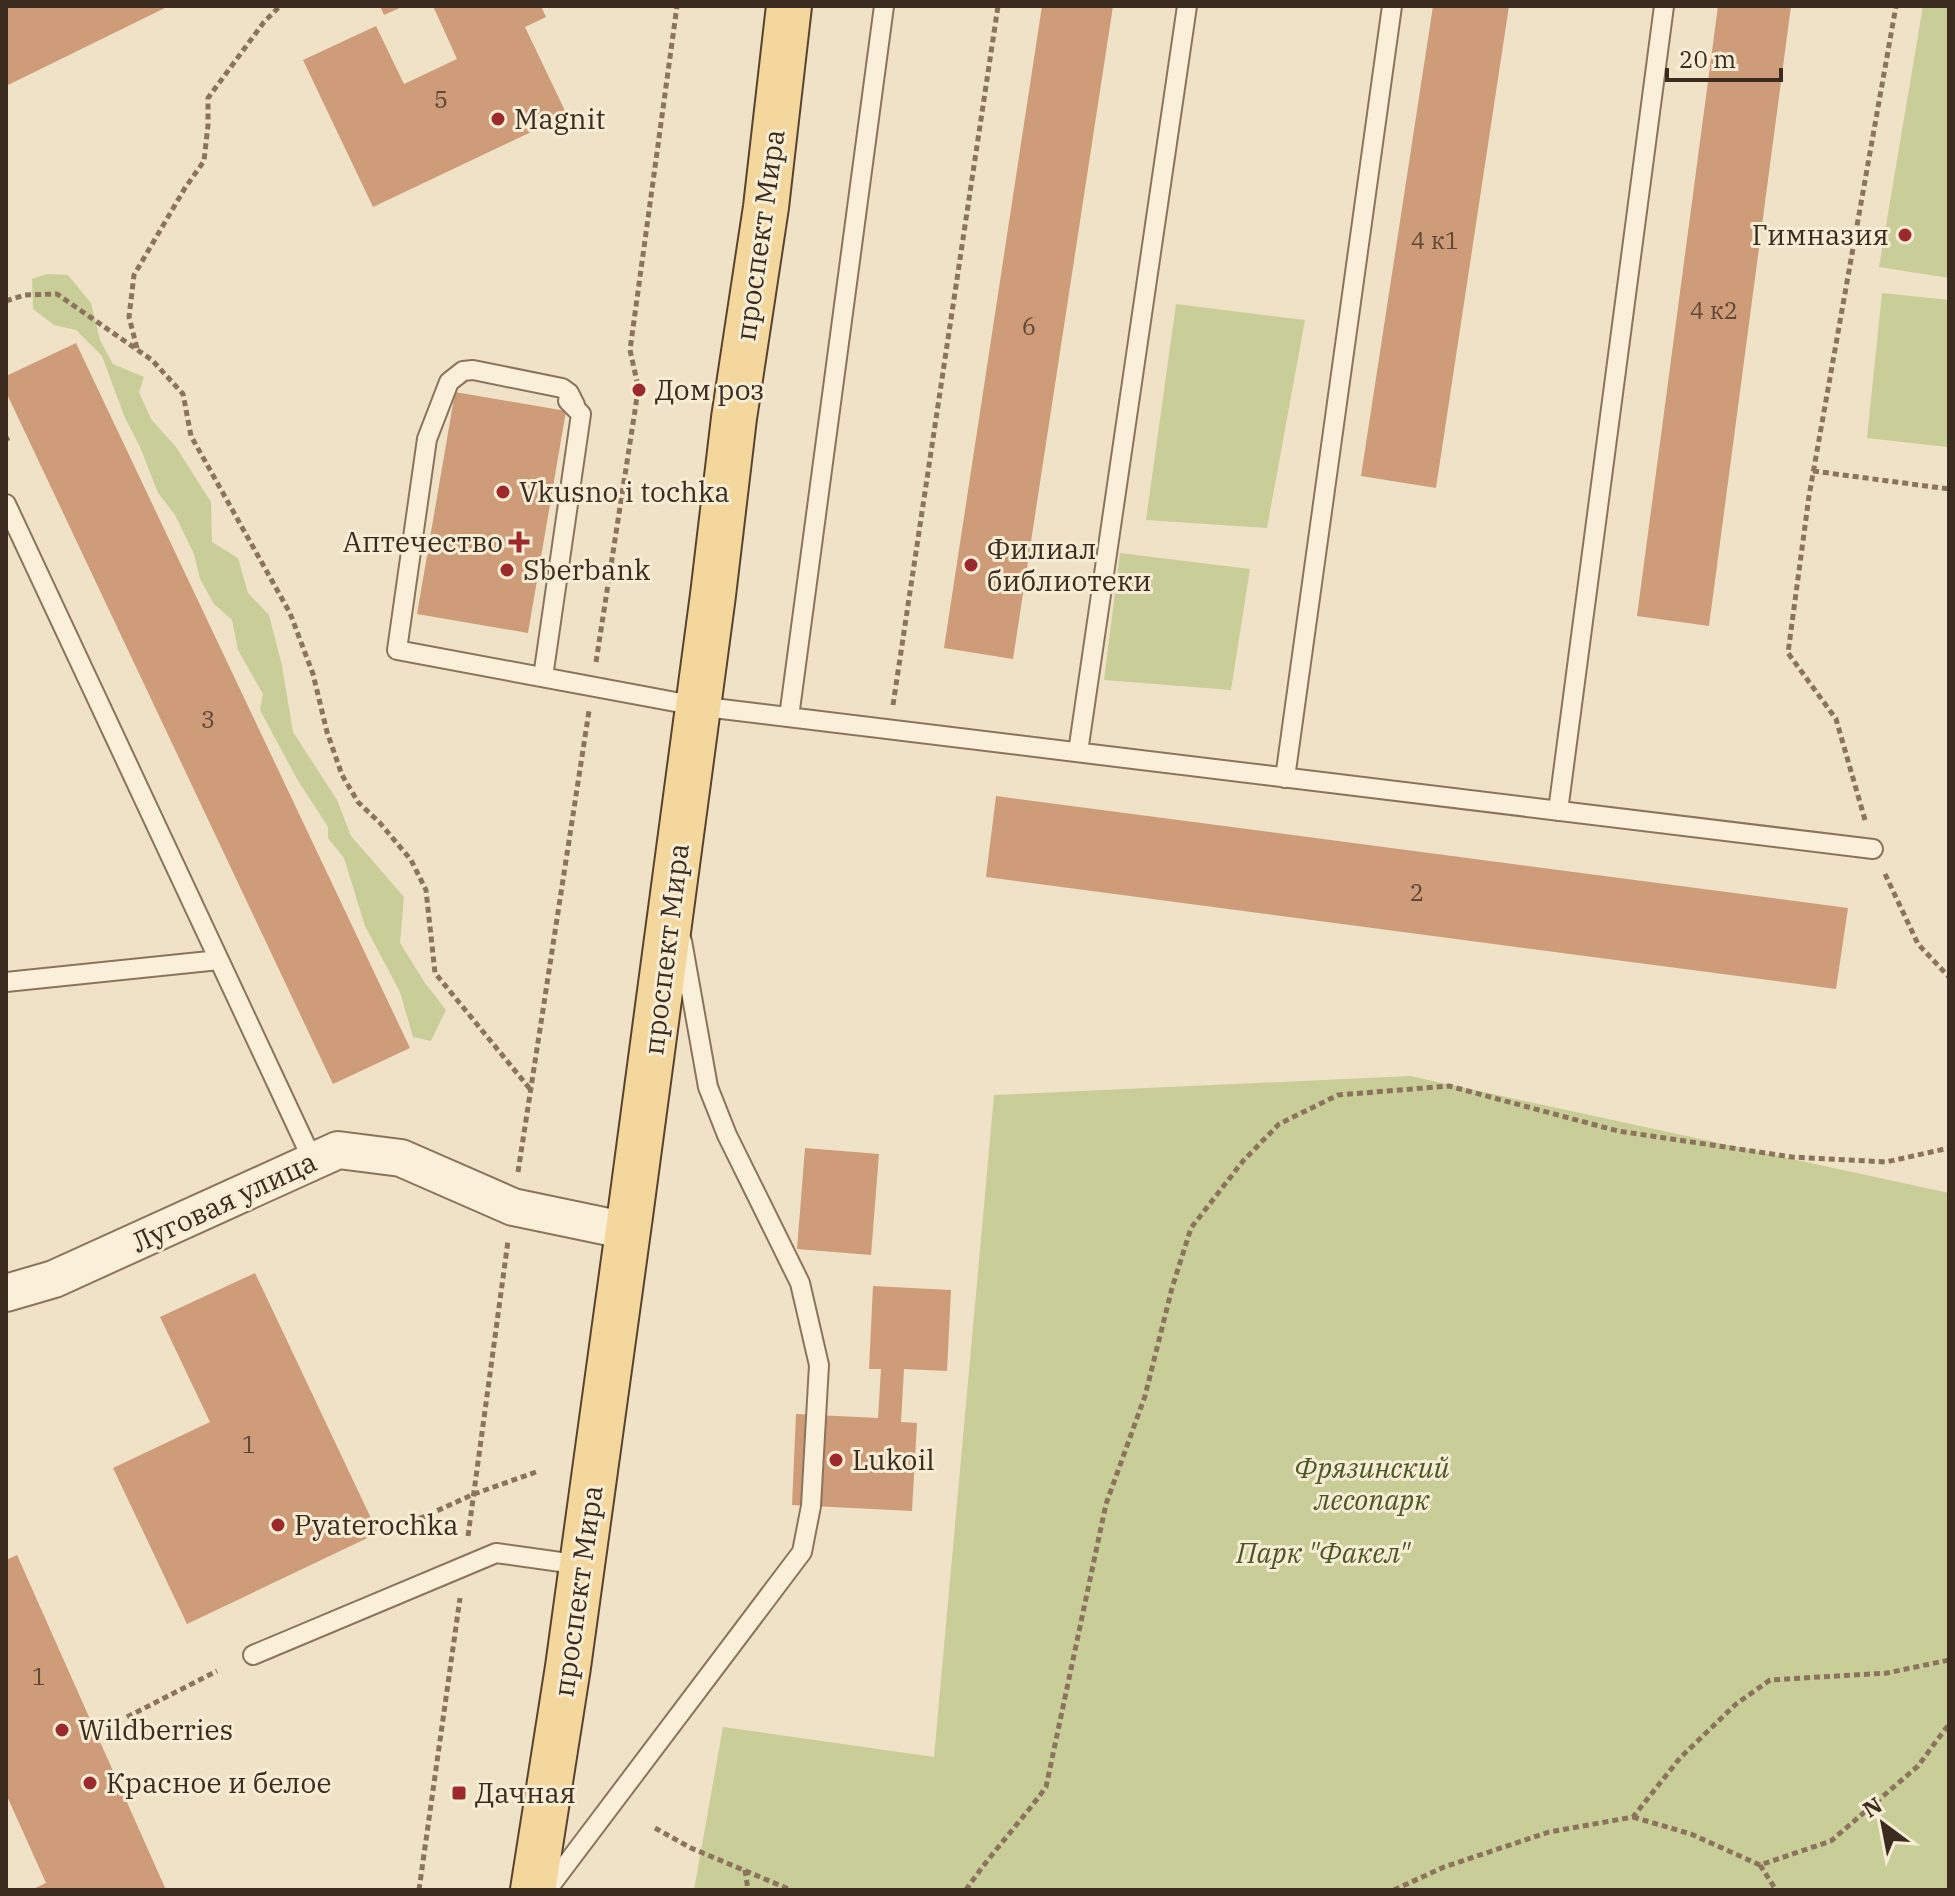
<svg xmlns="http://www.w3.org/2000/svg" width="1955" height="1896" font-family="'IBM Plex Serif',serif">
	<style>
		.green { fill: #c9ce99 }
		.building { fill: #cf9c7a }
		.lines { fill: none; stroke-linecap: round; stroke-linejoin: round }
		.service-casing { stroke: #8b745b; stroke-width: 22 }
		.minor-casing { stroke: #8b745b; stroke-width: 40 }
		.primary-casing { stroke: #59422f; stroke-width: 48 }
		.path { stroke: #8b745b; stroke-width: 5; stroke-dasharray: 6 4; stroke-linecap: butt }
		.service { stroke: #faf0d9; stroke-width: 18 }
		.minor { stroke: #faf0d9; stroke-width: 36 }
		.primary { stroke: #f3d79d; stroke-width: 44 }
		.poi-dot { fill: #9c292b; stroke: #f7edd5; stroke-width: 3 }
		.labels { text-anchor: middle; stroke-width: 6; stroke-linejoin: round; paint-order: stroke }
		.number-label { font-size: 24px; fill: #604836 }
		.poi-label { font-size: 28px; fill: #3b2c1f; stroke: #f7edd5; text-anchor: start }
		.street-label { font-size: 28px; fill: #3b2c1f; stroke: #f7edd5 }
		.park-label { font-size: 28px; font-style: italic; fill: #4c5825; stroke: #f7edd5 }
	</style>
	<rect width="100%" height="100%" fill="#f0e2c6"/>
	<path class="green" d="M1923 6H1949V278L1879 267Z
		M47 274 68 275 91 303 100 340 113 364 144 377 139 392 151 419 176 447 211 502 212 542 238 558 248 593 269 615 282 666 293 732 337 800 351 836 404 897 400 943 425 983 446 1010 431 1041 413 1037 400 992 365 926 344 858 328 838V827L297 779 260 710 263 694 238 650 232 620 214 604 200 579 194 554 175 515 158 493 140 447 125 418 102 356 76 330 54 325 33 309 32 279Z
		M1882 293 1949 300 1947 447 1867 438Z
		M1176 304 1305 320 1267 528 1146 520Z
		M1120 553 1250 569 1231 690 1104 680Z
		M1410 1076 1949 1193V1890H694L723 1727 934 1757 994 1095Z"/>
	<path class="building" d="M6 6H169L6 86Z
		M380 6H404L384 15Z
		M433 6H541L546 17 525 27 567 115 373 207 303 60 376 26 404 84 457 59Z
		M1042 6H1113L1013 659 944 648Z
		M1433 6H1509L1436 488 1361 476Z
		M1718 6H1791L1709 626 1637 616Z
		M76 343 410 1048 333 1084 6 392V376Z
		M455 392 566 411 528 633 417 614Z
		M996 796 1848 908 1836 989 986 877Z
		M805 1148 879 1154 871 1255 797 1249Z
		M255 1273 378 1533 187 1624 113 1468 210 1422 160 1317Z
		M873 1286 951 1290 947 1371 904 1369 901 1422 917 1423 912 1511 792 1505 796 1414 878 1418 881 1369H869Z
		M17 1555 166 1890H31L46 1883 6 1794V1560Z"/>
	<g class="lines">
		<defs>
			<path id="service" d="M575 405 569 393 562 388 473 370 463 371 449 382 427 439 397 650 697 706 1873 849
				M6 504 313 1161
				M543 677 581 414 568 401
				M789 717 884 6
				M1078 752 1187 6
				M1285 778 1392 6
				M1558 811 1664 6
				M6 982 219 960
				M253 1655 496 1553 582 1565
				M547 1890 802 1552 811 1506 819 1365 800 1283 727 1135 708 1087 682 941"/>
			<path id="minor" d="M6 1293 54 1279 338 1150 401 1158 513 1207 628 1231"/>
			<path id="primary" d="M533 1890 568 1667 630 1216 713 595 734 418 766 207 789 6"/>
		</defs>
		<use href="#service" class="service-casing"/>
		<use href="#minor" class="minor-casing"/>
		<use href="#primary" class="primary-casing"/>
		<path class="path" d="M6 301 25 295 57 294 152 360 183 394 191 436 290 613 313 674 327 732 342 775 358 802 380 823 411 860 426 890 435 973 530 1089
			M137 348 129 317 134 275 185 188 204 161 208 125V98L264 22 280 6
			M6 437 8 441
			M1813 471 1949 489
			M596 662 636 404 638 386 630 350 677 6
			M893 705 998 6
			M1865 820 1836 719 1788 653 1809 496 1896 6
			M1885 874 1918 944 1949 977
			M518 1172 589 711
			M410 1523 474 1494 536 1472
			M468 1536 508 1241
			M127 1717 217 1671
			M1633 1817 1691 1834 1760 1865 1831 1841 1918 1766 1949 1724
			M655 1828 691 1848 791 1890
			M1760 1865 1776 1890
			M745 1870 748 1890
			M419 1890 460 1598
			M966 1890C990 1854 1020 1823 1046 1787L1106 1504 1145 1396 1172 1288 1191 1228 1243 1161 1279 1124 1338 1095 1449 1086 1618 1131 1792 1157 1886 1162 1949 1148
			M1394 1890 1444 1867 1549 1832 1633 1817 1680 1758 1736 1704 1770 1680 1887 1673 1949 1660"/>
		<use href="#service" class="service"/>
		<use href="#minor" class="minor"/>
		<use href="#primary" class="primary"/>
	</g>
	<g class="poi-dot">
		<circle cx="498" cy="119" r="8"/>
		<circle cx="1905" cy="235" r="8"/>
		<circle cx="639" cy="390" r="8"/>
		<circle cx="503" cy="492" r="8"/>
		<path d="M515 530h8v8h8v8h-8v8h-8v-8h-8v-8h8z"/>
		<circle cx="971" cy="565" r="8"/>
		<circle cx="507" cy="570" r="8"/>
		<circle cx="836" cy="1460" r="8"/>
		<circle cx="278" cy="1525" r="8"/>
		<circle cx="62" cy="1730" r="8"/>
		<circle cx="90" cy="1783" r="8"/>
		<rect x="451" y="1785" width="16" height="16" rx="4"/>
	</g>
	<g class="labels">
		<g class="number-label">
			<text x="441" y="108">5</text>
			<text x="1435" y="249">4 к1</text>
			<text x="1714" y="319">4 к2</text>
			<text x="1029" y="335">6</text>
			<text x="208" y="728">3</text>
			<text x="1417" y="901">2</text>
			<text x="249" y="1453">1</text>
			<text x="39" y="1685">1</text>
		</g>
		<g class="poi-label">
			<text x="514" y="129">Magnit</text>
			<text x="1889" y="245" text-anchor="end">Гимназия</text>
			<text x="655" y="400">Дом роз</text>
			<text x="519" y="502">Vkusno i tochka</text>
			<text x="503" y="552" text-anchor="end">Аптечество</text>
			<text x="987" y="559">Филиал<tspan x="987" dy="32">библиотеки</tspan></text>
			<text x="523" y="580">Sberbank</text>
			<text x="852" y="1470">Lukoil</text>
			<text x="294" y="1535">Pyaterochka</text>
			<text x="78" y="1740">Wildberries</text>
			<text x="106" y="1793">Красное и белое</text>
			<text x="475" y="1803">Дачная</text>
		</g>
		<g class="street-label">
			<text transform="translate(760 235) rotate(-82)" y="10">проспект Мира</text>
			<text transform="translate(666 949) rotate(-83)" y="10">проспект Мира</text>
			<text transform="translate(224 1202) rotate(-25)" y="10">Луговая улица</text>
			<text transform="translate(578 1591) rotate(-82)" y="10">проспект Мира</text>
		</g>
		<g class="park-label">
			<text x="1372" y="1478">Фрязинский<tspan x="1372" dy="32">лесопарк</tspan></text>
			<text x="1323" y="1563">Парк "Факел"</text>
		</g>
	</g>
	<rect width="1955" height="1896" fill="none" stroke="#3b2c1f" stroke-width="16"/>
	<g transform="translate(1883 1824) rotate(328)" stroke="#f7edd5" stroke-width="6" paint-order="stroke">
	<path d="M0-6L14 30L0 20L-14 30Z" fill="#3b2c1f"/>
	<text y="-12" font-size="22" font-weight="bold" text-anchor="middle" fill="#3b2c1f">N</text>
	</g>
	<path d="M1667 68v12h114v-12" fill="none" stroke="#3b2c1f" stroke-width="4"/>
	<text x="1679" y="68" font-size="24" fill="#3b2c1f" stroke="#f7edd5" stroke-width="6" paint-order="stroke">20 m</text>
</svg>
